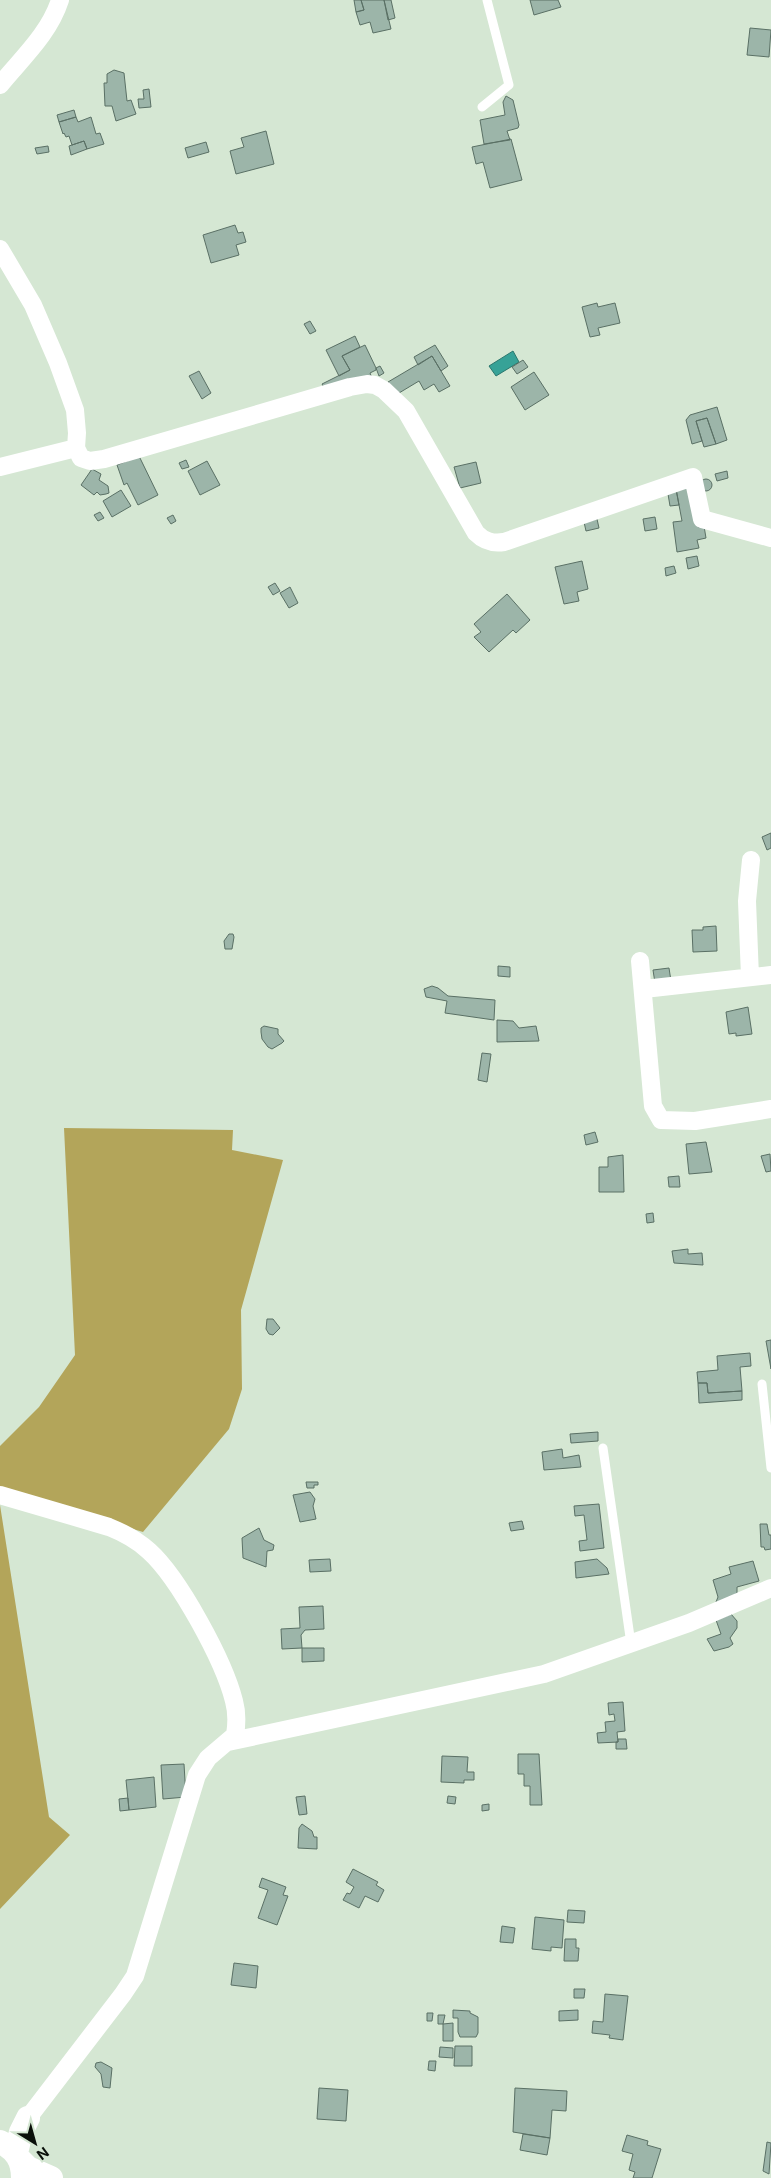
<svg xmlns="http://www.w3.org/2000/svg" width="771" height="2178" font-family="Inter,sans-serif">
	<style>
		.forest { fill: #b3a55a }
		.water { fill: #37a297; stroke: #2a766d }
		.building { fill: #9cb5a9; stroke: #5a7065 }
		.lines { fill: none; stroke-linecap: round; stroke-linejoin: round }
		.lane { stroke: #fff; stroke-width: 9 }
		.street { stroke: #fff; stroke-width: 18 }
		.secondary { stroke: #fff; stroke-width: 24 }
	</style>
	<rect width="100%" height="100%" fill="#d5e7d3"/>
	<path class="forest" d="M64 1128 233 1130 232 1150 283 1160 241 1310 242 1389 229 1429 143 1532 0 1489V1446L39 1407 75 1355Z
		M0 1505 49 1817 70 1835 0 1909Z"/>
	<path class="water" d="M513 351 519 362 496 376 489 366Z"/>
	<path class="building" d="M354 0H361L364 10 356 12Z
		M361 0H384L391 29 373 33 370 22 360 25 356 12 364 10Z
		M384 0H391L395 18 388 20Z
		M530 0H558L561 7 534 15Z
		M750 28 771 30 769 57 747 55Z
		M114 70 124 73 127 101 131 100 136 114 116 121 112 106H105L104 83H107V74Z
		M149 89 151 107 139 108 138 99H144L143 90Z
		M506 96 513 100 519 125 518 128 507 131 510 140 484 144 480 120 505 115 503 102Z
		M74 110 76 117 59 122 57 115Z
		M76 117 78 122 91 117 96 134 100 133 104 144 87 149 84 141 72 145 69 136 66 137 64 133 63 134 59 122Z
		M266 131 274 164 236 174 230 151 244 147 241 138Z
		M511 139 522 180 490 188 483 162 476 164 472 147Z
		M84 141 87 149 71 155 69 146Z
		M206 142 209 152 188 158 185 148Z
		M48 146 49 152 37 154 35 148Z
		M235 225 238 233 243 232 246 242 236 245 239 255 211 263 203 235Z
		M597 303 598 307 615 303 620 323 598 328 600 335 590 337 582 307Z
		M310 321 316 331 310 334 304 324Z
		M355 336 360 347 342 356 350 370 339 376 326 350Z
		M365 345 376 368V370L370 373 372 378 327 393 322 384 350 370 342 356Z
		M435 345 448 366 441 371 432 356 418 365 414 357Z
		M432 356 450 386 439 392 434 384 424 390 419 381 399 393 388 382Z
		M523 360 528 367 517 374 512 367Z
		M380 366 384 373 379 376 376 368Z
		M199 371 211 393 202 399 189 376Z
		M534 372 549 395 525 410 511 387Z
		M717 407 727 440 716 444 707 418 696 421 702 441 692 444 686 420 690 415Z
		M707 418 716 444 704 447 696 421Z
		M139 456 158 495 138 505 127 483 124 485 117 465Z
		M186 460 189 467 182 469 179 463Z
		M207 461 220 485 200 495 188 471Z
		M476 462 481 483 460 488 454 467Z
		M92 469 101 474 99 480 108 486 109 493 106 494 100 495 97 492 94 495 81 485Z
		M727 471 728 478 717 481 715 474Z
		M700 485a6 6 0 1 1 12 0a6 6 0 1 1-12 0Z
		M692 485 698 527 704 526 706 538 697 540 699 548 677 552 673 522 682 521 676 489Z
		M676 489 679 505 670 506 668 494Z
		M121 490 131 506 112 517 103 501Z
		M100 512 104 518 98 521 94 515Z
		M173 515 176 521 171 524 167 518Z
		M655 517 657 529 645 531 643 519Z
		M597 519 599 528 586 531 584 522Z
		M697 556 699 566 688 569 686 558Z
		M582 561 588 589 577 592 579 601 564 604 555 567Z
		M674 566 676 573 666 576 665 568Z
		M275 583 280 591 273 595 268 587Z
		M290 587 298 603 289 608 280 593Z
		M507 594 530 620 516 633 513 630 489 652 474 637 481 632 474 624Z
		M771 833V848L767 850 762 837Z
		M716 926 717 951 693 952 692 930H703V927Z
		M229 934H233L234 937 232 949H225L224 941Z
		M498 966 510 967V977L498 976Z
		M669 968 671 981 655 983 653 970Z
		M432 986 438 988 448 996 495 1000 494 1020 445 1013 447 1001 426 997 424 989Z
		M748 1007 752 1034 736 1036V1033L729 1034 726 1012Z
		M497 1020 513 1021 519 1028 536 1026 539 1041 497 1042Z
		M264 1026 278 1029V1034L284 1041 282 1043 272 1049 268 1047 262 1039 261 1032V1028Z
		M482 1053 491 1054 487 1082 478 1080Z
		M595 1132 598 1142 586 1145 584 1135Z
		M706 1142 712 1172 689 1174 686 1144Z
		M770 1154 771 1171 766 1172 761 1156Z
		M623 1155 624 1192H599V1167H608V1157Z
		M679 1176 680 1187H669L668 1177Z
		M653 1213 654 1222 647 1223 646 1214Z
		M688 1249V1254L702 1253 703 1265 674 1263 672 1251Z
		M267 1319H273L280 1328 273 1335 269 1334 266 1329Z
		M771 1340V1369L766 1341Z
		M750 1353 751 1366 740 1367 742 1391 708 1393 707 1383H698L697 1372 718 1370 717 1356Z
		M698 1383H707L708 1393 742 1391V1400L699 1403Z
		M598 1432V1441L571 1443 570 1434Z
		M562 1449 563 1458 579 1455 581 1467 544 1470 542 1452Z
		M306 1482H318V1485H314V1488H307Z
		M310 1492 315 1499 313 1506 316 1519 300 1522 293 1495Z
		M599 1504 604 1548 580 1551 579 1541 587 1540 584 1515 575 1516 574 1506Z
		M522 1521 524 1529 511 1531 509 1523Z
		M760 1524H767L769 1535H771V1549L765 1550 764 1547H761Z
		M259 1528 264 1540 274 1545 273 1550 267 1551 266 1567 243 1558 242 1538Z
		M330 1559 331 1571 310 1572 309 1560Z
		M597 1559 607 1568 609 1574 576 1578 575 1562Z
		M753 1561 759 1581 737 1587V1593L720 1606 716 1602 718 1597 713 1580 731 1574 729 1567Z
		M323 1606 324 1629 305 1630 301 1635 302 1648 282 1649 281 1629 300 1628 299 1607Z
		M731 1614 737 1621V1628L730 1638 733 1644 729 1647 714 1651 707 1639 721 1634 716 1620Z
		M302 1648H324V1661L302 1662Z
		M623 1702 625 1731 617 1732 618 1742 598 1743 597 1733 606 1732 605 1722 615 1721 614 1714 609 1715 608 1703Z
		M618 1739H626L627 1749H616V1742H618Z
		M518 1754H539L542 1805H530V1786H524V1774H518Z
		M442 1756 468 1757 467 1772H474V1780H464V1783L441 1782Z
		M184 1764 186 1797 163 1799 161 1765Z
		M154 1777 156 1807 129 1810 126 1780Z
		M305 1796 307 1814 299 1815 296 1797Z
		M448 1796 456 1797 455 1804 447 1803Z
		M128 1798 129 1810 120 1811 119 1799Z
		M489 1804V1810L482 1811V1805Z
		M302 1824 312 1831 314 1837H317V1849L298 1848 299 1828Z
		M353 1869 378 1882 376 1885 384 1890 378 1902 365 1896 359 1908 343 1900 347 1893 350 1894 354 1887 346 1882Z
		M262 1878 286 1887 283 1895 288 1896 277 1925 258 1918 268 1890 259 1887Z
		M568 1910 585 1911 584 1923 567 1922Z
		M535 1917 564 1920 562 1948 551 1947V1951L532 1949Z
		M502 1926 515 1928 513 1943 500 1942Z
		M565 1939H576V1948H579L578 1961H564Z
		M234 1963 258 1966 256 1988 231 1985Z
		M574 1989H585L584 1998H574Z
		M605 1994 628 1996 623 2040 609 2038 610 2035 592 2033 593 2021 603 2022Z
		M453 2010 470 2011V2013L478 2017V2033L476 2037H460L458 2032V2018H453Z
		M578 2010V2020L559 2021V2011Z
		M427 2013H433L432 2021H427Z
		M438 2015H445L443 2024H438Z
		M453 2023V2041H443V2024Z
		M455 2046H472V2066H454Z
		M440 2047 453 2048V2058L439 2057Z
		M429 2061H436L435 2071 428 2070Z
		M101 2062 112 2068 110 2088 103 2087 101 2074 95 2067 96 2063Z
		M319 2088 348 2090 346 2121 317 2119Z
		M515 2088 567 2091 566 2111 552 2110 550 2138 513 2132Z
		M523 2134 550 2138 547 2155 520 2150Z
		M627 2135 648 2141 647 2145 661 2149 652 2178H633L635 2172 629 2170 633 2154 622 2151Z
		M767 2142 771 2143 769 2174 763 2171Z"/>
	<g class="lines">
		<path class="lane" d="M482 107 509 85 487 0
			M762 1384 771 1468
			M603 1448 631 1644"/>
		<path class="street" d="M0 85C22 58 49 34 60 0
			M0 249 33 305 58 363 75 410 77 433 76 448 81 458 90 461 104 459 350 387 367 384 375 385 384 390 406 411 476 533C484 541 492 544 504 542L693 477 702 519 771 538
			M0 467 76 448
			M640 961 653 1106 661 1120 695 1121 771 1109
			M750 977 747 901 751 860
			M644 989 771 975
			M0 1495 109 1527C124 1533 137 1540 149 1551 179 1578 224 1661 234 1701 237 1712 237 1723 235 1735L208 1758 197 1775 135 1976 123 1994 28 2118
			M228 1742 544 1674 689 1623 771 1588"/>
		<path class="secondary" d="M0 2142C16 2149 23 2161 23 2178
			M16 2153 21 2132 28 2118
			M21 2161 28 2168 51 2178"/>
	</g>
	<g transform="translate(35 2143) rotate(143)" stroke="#d5e7d3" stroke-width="4" paint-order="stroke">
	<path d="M0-4L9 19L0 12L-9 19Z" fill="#0a100a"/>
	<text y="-8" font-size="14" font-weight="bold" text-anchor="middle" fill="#0a100a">N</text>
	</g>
</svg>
